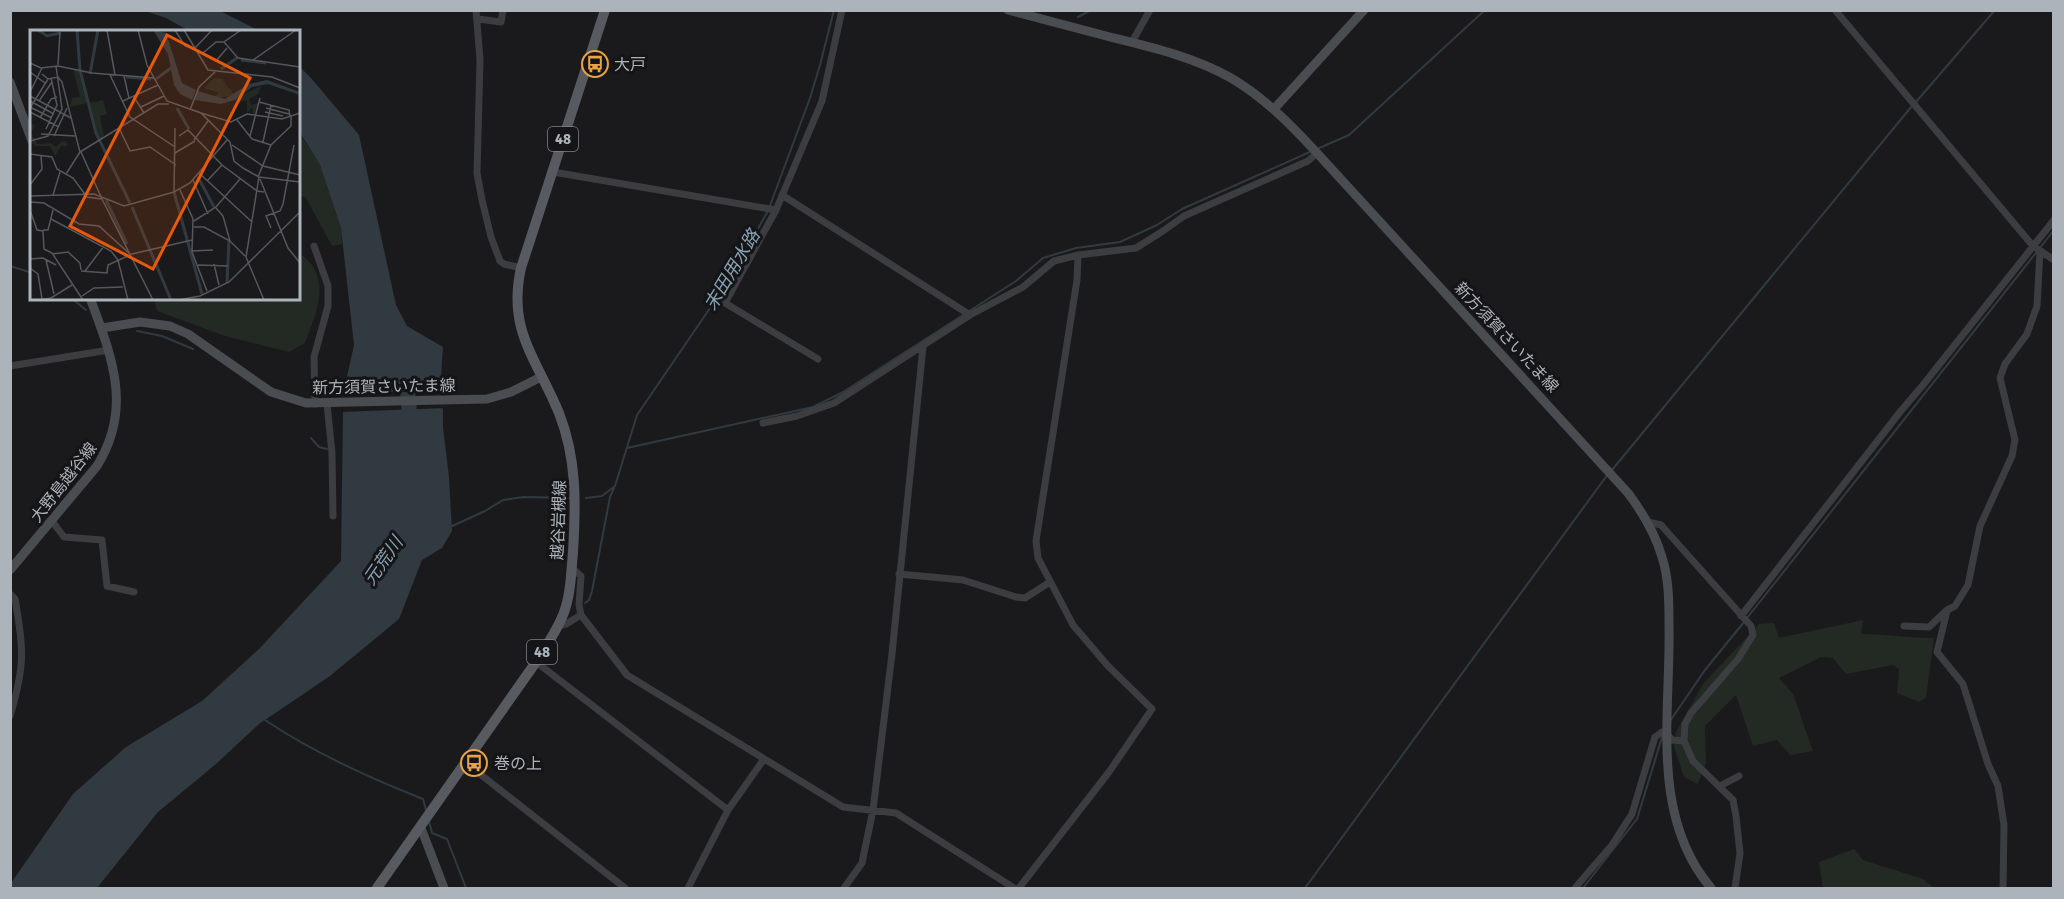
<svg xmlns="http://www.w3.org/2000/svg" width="2064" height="899" font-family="Signika,'Noto Sans JP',sans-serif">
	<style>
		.green { fill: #222a23 }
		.water { fill: #303a40 }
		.pier { fill: #1a1a1c }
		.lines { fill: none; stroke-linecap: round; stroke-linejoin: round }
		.stream { stroke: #303a40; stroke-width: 2 }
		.river { stroke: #303a40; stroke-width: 15 }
		.street { stroke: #3b3d41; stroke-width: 7 }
		.secondary { stroke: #494c51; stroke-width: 9 }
		.primary { stroke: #575a60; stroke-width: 10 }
		.labels { text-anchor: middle; stroke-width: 6; stroke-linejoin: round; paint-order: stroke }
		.shield { fill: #151517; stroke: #7f848a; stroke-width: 1.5 }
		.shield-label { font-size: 15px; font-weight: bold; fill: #adb3bb }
		.poi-label { font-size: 16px; fill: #adb3bb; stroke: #151517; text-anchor: start }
		.street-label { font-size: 16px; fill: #adb3bb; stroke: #151517 }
		.water-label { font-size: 18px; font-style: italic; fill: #87a3b3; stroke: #151517 }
		.inset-river { fill: none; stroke: #303a40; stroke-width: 3 }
		.inset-road { fill: none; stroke: #55575c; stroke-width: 1.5 }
		.view { fill: #e8590c; fill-opacity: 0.15; stroke: #e8590c; stroke-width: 3 }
		.inset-edge { fill: none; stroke: #adb3bb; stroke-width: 3 }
	</style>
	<rect width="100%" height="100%" fill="#1a1a1c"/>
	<path class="green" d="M298 131 320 165 341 228 342 244 332 246 306 198 299 195Z
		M299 253C334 276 316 313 305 343L289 352 225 336 157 311 154 299 298 298Z
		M1863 620 1861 634C1885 634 1909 638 1934 638L1926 698 1919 702 1897 693 1899 669 1893 665 1846 674 1833 658 1821 657 1779 678 1793 694 1813 751 1790 755 1777 740 1753 746 1736 695 1705 726 1706 763 1698 784 1684 777 1674 747 1676 732 1703 684 1759 624 1774 623 1779 638Z
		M1854 849 1863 860 1923 879 1934 888H1823L1819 862Z"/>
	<path class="water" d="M145 11H220L260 31H189L166 18Z
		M299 66 311 78 359 135 396 305 407 326 443 347 440 390 343 394 354 345 341 228 320 165 299 131Z
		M443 405V427L449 477 452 531 442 548 422 560 399 619 330 676 259 724 216 764 158 812 97 888H11V883L73 794 126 747 202 701 260 648 341 561 343 410Z"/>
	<path class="pier" d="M446 403V408L340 412 342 407Z"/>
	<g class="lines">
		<path class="stream" d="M1078 17 1091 10
			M1916 102 1995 10
			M1317 149 1349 135 1485 10
			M10 266 32 273
			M71 298 86 310
			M137 331 162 336 193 349
			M311 438 319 447 327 449
			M627 448 813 407 843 392 1016 281 1043 258 1076 248 1120 242 1157 225 1182 209 1312 151
			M1612 470 1912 106
			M586 498 602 496 615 486 637 415 721 292 768 211 810 98 820 65 834 10
			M450 527 485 511 503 500 523 497 570 498
			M585 603 589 600 592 591 610 497 614 488
			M1747 618 2054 230
			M265 720C314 753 367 777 423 799L426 810
			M1670 721 1705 670 1744 622
			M429 821 432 833 447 839 466 888
			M1305 888 1608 474
			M1583 888 1637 819 1663 734"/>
		<path class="river" d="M405 371 409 404V427"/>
		<path class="street" d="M476 10 480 60 477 173 482 200 491 237 500 261 504 264 521 268
			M1835 10 2033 246 2054 260
			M478 19 501 22 503 10
			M1132 42 1150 10
			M553 172 776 210
			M782 195 970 315
			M314 246 328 286V306L314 357 315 404
			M818 359 725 303 776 210 822 101 842 10
			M10 366 109 350
			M327 404 332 453 333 516
			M763 423 797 416 834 403 970 315 1023 287 1054 261 1078 255 1136 248 1163 231 1184 216 1308 161 1317 153
			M52 521 64 537 102 540 107 586 134 592
			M1648 522 1661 525 1751 626 1753 635 1738 659 1691 713 1685 724 1684 741
			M572 568 581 576 579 605 581 615 627 675 843 807 896 813 1014 888
			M899 574 963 580 1016 597 1025 598 1050 582
			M10 594 15 599C24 648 25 667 10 716
			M1947 611 1937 652 1963 684 1988 764 1998 786 2004 825 2003 888
			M1741 616 1900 412 1923 385 2054 220
			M558 626 566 624 581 615
			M1904 626 1929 627 1947 610 1955 606 1968 585 1980 526 2012 456 2015 440 2000 378 2005 364 2027 334 2037 306 2040 251
			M536 662 728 810
			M466 763 625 888
			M1720 786 1739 776
			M688 888 728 810 764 759
			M844 888 862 863 873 810 892 654 923 347
			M1019 888 1109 772 1152 709 1108 666 1073 625 1038 558 1036 541 1077 280 1078 255
			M1575 888 1612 845 1632 814 1655 737 1662 732 1667 734 1672 740 1684 741 1693 761 1733 800 1736 816 1740 853 1735 888"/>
		<path class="secondary" d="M1008 10C1042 19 1076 28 1110 37 1151 47 1194 57 1231 78 1265 98 1291 125 1317 153L1628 493C1643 513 1655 533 1662 557 1669 579 1669 602 1669 625 1671 713 1649 815 1711 888
			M10 82 32 141
			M1274 109 1364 10
			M102 328 140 322 170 326 188 334 271 392 306 403 487 399 511 392 541 377
			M10 570 97 466C133 408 112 357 90 298
			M421 828 444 888"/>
		<path class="primary" d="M377 888 536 662C546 647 556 632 563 615 571 595 571 573 573 552 576 504 577 459 559 413 537 359 507 331 521 268L605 10"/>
	</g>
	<defs>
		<symbol id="bus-ring" viewBox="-11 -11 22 22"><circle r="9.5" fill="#151517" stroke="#e8a346" stroke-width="1.5"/><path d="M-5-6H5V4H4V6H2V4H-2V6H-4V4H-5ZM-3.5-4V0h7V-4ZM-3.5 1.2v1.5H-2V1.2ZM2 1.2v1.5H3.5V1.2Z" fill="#e8a346"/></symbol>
	</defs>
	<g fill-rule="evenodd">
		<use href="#bus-ring" x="580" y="49" width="30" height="30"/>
		<use href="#bus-ring" x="459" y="748" width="30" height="30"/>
	</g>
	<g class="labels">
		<g class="shield">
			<rect x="548" y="127" width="30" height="24" rx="4.5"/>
			<rect x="527" y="640" width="30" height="24" rx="4.5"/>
		</g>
		<g class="shield-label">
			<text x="563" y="144">48</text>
			<text x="542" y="657">48</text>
		</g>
		<g class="poi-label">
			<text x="614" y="70">大戸</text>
			<text x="494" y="769">巻の上</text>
		</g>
		<g class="street-label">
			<text transform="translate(1507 337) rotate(47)" y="6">新方須賀さいたま線</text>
			<text transform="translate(384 386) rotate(-1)" y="6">新方須賀さいたま線</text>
			<text transform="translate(63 482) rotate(-52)" y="6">大野島越谷線</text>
			<text transform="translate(558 520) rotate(-88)" y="6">越谷岩槻線</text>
		</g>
		<g class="water-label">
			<text transform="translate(732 270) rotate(-59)" y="6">末田用水路</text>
			<text transform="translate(383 561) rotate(-55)" y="6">元荒川</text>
		</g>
	</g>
	<g transform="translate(30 30)">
		<rect width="270" height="270" fill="#1a1a1c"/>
		<path d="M43 39 49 40 58 73 40 77 42 68 50 67ZM184 48 192 49 205 66 182 68 189 63 174 58ZM231 56 228 64 219 69 221 75 228 73 224 85 222 77 217 83V70L209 72 212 65ZM73 70 77 84 70 86 74 106 69 111 60 73ZM0 92 5 96 1 102 7 114 21 113 26 117 32 111 38 113 37 116H31L25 126 20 116H5L0 110Z" fill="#222a23"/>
		<path d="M123 0 136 3 152 53 166 60 162 70 150 64 144 55 138 24ZM237 50 270 62V65L238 54 222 57 205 70 191 74 164 70 168 61 195 69 219 54Z" fill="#303a40"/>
		<path class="inset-river" d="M8 0 17 6 30 3M47 0 50 40 66 103 100 173M211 30 236 33M191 39 207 28M60 44 68 0M96 47 121 49M126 49 141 38M147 78 159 99M168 147 184 177M144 162 172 264M76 170 97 214M102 177 141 270M197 253 199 210"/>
		<path class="inset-road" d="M77 0 85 45M108 0 117 35 137 71 171 83 200 112 204 131 213 138 229 147 270 152M145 0 155 16 166 20M154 0 178 40 242 47 270 58M211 0 194 12 208 28 270 37M165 18 182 0M169 22 186 31 197 18M173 23 186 12H194M223 30 266 0M0 33 11 38 28 36 62 43 124 48M28 35 30 2M0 42 15 53M12 44 18 49 28 47 32 52 50 122 36 144M80 45 100 87 145 117M94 46 99 68M0 62 12 38M0 66 41 88M104 67 114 83M0 71 24 84M9 71 22 52M93 71 128 55M229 72 259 80 260 87M0 77 22 88M111 77 134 66M0 78 18 49M236 78 259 84M160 80 169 57 185 42M0 82 29 97M235 82 253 86M171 83 201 92 217 84 252 89 270 83M10 88 21 69 27 67M207 90 222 109M16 99 27 75 21 48M90 100 100 121 120 117 146 135M11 104 45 106M24 106 37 78M149 106 158 100 192 135 227 161 234 162M220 106 230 68M222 109 241 115M164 110 178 91M0 111 18 106 32 79 26 36M233 112 241 75M202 115 233 136 270 145M50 122 128 74H139M145 123 165 111M0 124 22 127 27 139 43 148 57 167 72 169 51 122M169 143 222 192M228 147 241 115 261 96V86M229 147 216 227 234 270M230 149 258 218 270 233M163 150 178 184M177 151 192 135M0 155 12 139 11 126M150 160 163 189 162 222 177 261M144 162 145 98M23 165 30 142M0 166 64 164 94 176 144 162 160 153 197 110M72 169 123 270M0 172 14 173 49 194 69 196 101 225M186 178 193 186 200 211M0 180 7 200 13 201 14 219 22 223 53 270M21 189 81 221 88 230 98 270M164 191 186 177 210 149M164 197H174L200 211 215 226M241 198 236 186 250 181 253 174 264 115M13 200H18L23 180M162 221 183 220M22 224 38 222 50 233 51 240M0 229 13 228 26 235M16 230 24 264M184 234 189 255M168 235 198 236M0 238 8 244 12 269M51 241 77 243 78 235 102 224 162 210M55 241 74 216M52 266 64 258 93 257M9 270 21 268 42 255M148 270 170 266 199 252 270 182"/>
		<path class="view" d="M137 5 220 48 123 239 40 196Z"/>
		<rect width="270" height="270" class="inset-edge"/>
	</g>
	<rect width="2064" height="899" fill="none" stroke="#adb3bb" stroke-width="24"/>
</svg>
